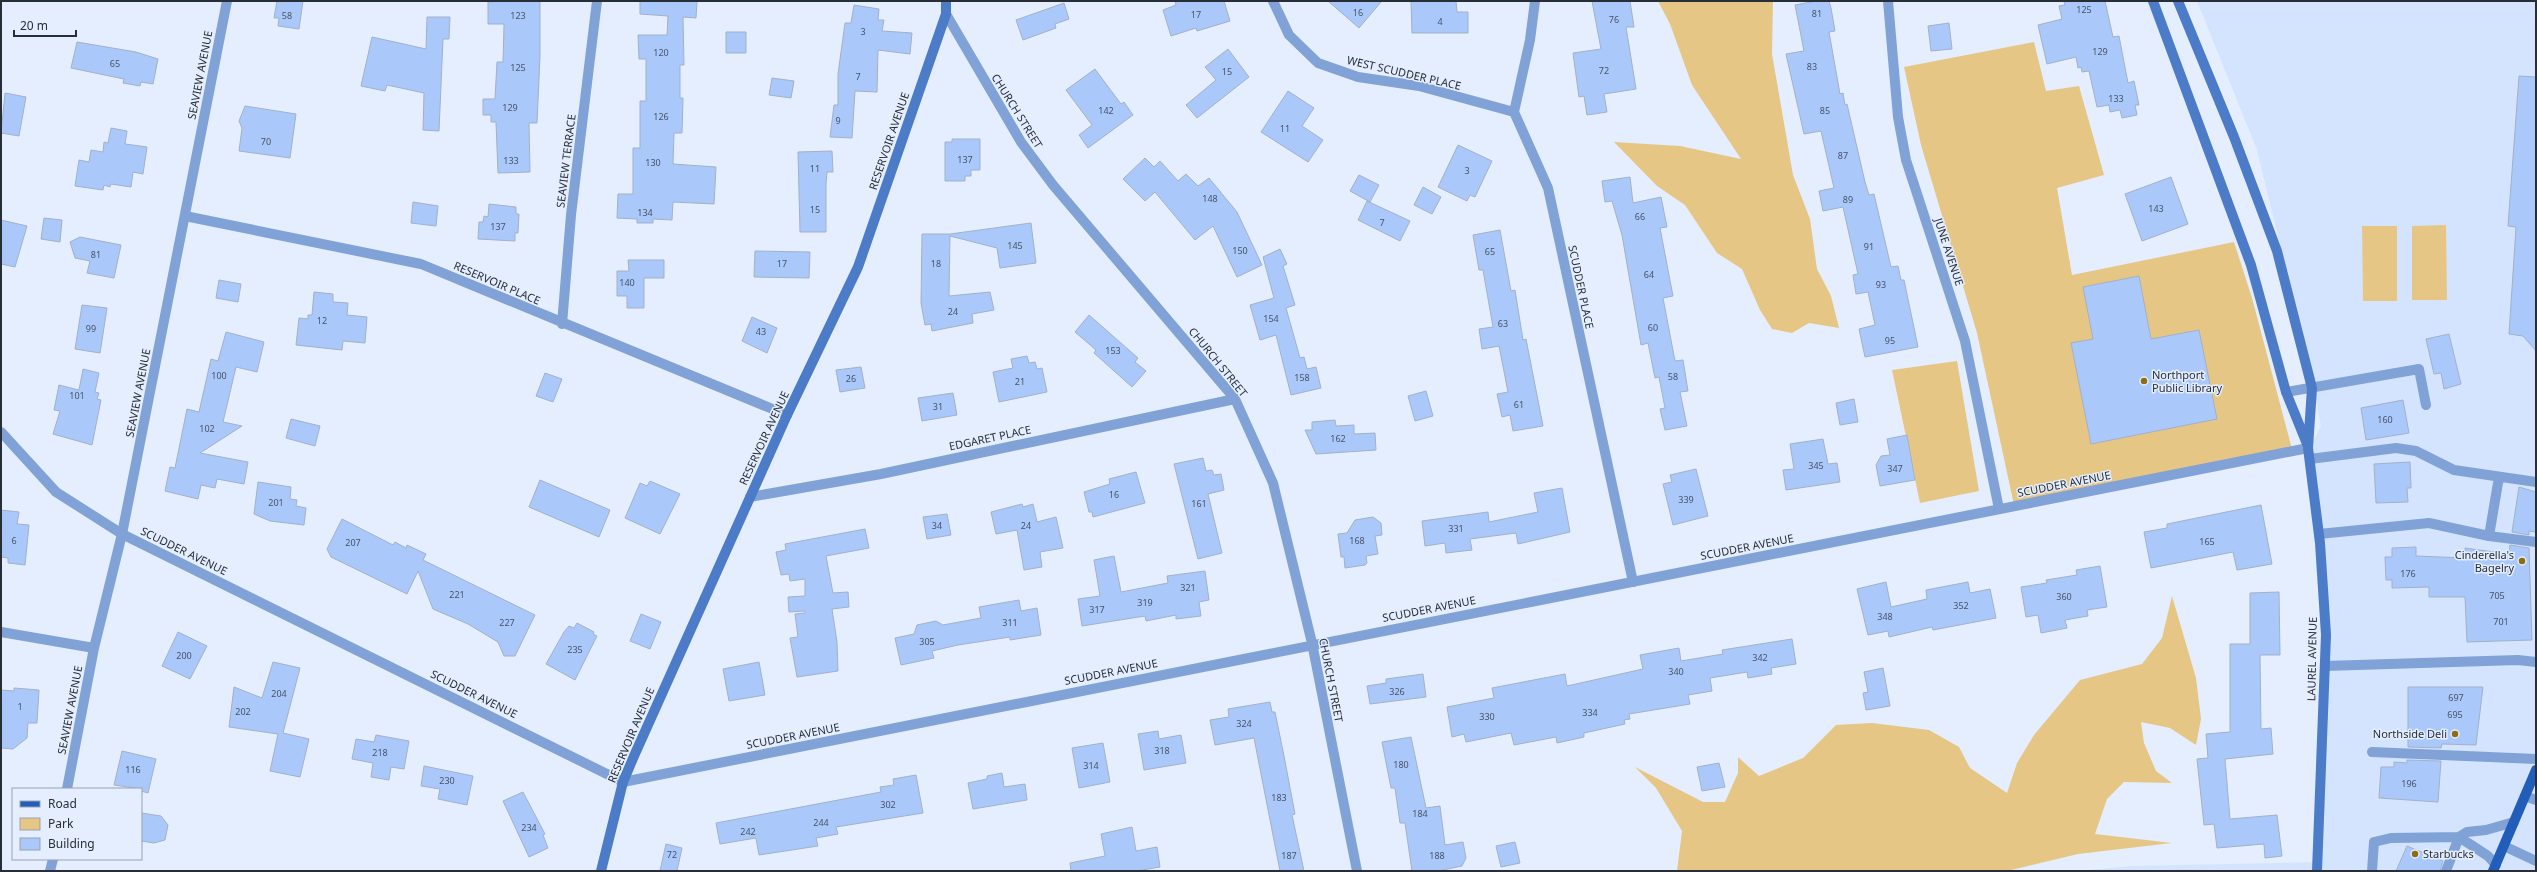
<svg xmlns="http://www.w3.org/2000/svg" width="2537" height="872" font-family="'Noto Sans',sans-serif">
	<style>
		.built { fill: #d4e4ff }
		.green { fill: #e6c685 }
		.building { fill: #aac8fa; stroke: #a1b1ca }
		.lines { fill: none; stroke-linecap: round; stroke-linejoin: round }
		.service { stroke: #81a2d6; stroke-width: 10 }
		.minor { stroke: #81a2d6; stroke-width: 10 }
		.tertiary { stroke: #81a2d6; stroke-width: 10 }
		.secondary { stroke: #4c7bc7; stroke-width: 10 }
		.primary { stroke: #225dba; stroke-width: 10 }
		.poi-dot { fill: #906c11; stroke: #e4eefe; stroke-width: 1.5 }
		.labels { text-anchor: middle; stroke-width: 3; stroke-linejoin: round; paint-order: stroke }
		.number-label { font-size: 9px; fill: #485468 }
		.street-label { font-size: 11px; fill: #282e38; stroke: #e4eefe }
		.poi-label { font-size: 11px; fill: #282e38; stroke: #e4eefe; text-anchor: start }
	</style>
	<rect width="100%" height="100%" fill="#e4eefe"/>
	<path class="built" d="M2197 1H2536V871H2078L2133 866 2319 862 2328 638 2310 447 2321 426 2307 355 2257 150Z"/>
	<path class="green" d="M1658 1H1773L1772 54 1793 175 1810 219 1817 269 1831 296 1839 328 1809 323 1792 333 1772 329 1760 310 1742 269 1717 253 1685 205 1657 186 1614 142 1680 146 1741 159 1692 85 1670 24Z
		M2034 42 2046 91 2079 86 2104 175 2057 188 2072 275 2234 242 2252 298 2292 449 2014 505 1977 333 1921 145 1904 67Z
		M2446 225 2447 300H2412V226Z
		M2362 226H2397V301H2363Z
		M1957 361 1979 491 1920 503 1892 370Z
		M2172 596 2196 678 2201 719 2196 745 2170 728 2141 722 2144 743 2156 771 2172 783 2124 782 2107 799 2095 834 2172 843 2078 854 2007 871H1677L1682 831 1656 788 1635 767 1703 802H1725L1738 773V757L1759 776 1803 758 1836 725 1872 723 1929 730 1959 747 1970 768 2007 793 2017 763 2034 735 2080 680 2142 664 2162 638Z"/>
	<path class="building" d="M277 1H303L299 29 278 26 279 18H274Z
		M504 1H540V56L537 123H529L530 172 498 173 496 122H491V115H483V99H495L497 62H503L504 24H488V2Z
		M640 1H697L696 18 683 17 684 65H680V98H683L682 133H674L673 164 716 167 714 204 673 202 672 220 653 219V223H637V219L617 218 618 194H633V148H640V101H646V59H639L638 35H667L668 16 640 14Z
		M1175 1H1224L1230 21 1197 31 1196 28 1171 36 1163 10 1176 5Z
		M1328 1H1374L1381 2 1359 28Z
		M1411 1H1456L1457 12H1468V33H1412Z
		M1592 1H1630L1634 27H1626L1636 89 1604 94 1607 112 1587 115 1584 96 1579 97 1573 53 1601 49Z
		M1816 1H1829L1831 8 1835 31 1829 32 1840 94 1843 93 1845 105 1847 104 1865 182 1869 195 1874 194 1891 267 1898 266 1901 280H1904L1918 347 1865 357 1859 329 1875 325 1868 292 1856 294 1853 275 1858 274 1843 207 1823 211 1819 191 1834 188 1821 131 1804 134 1786 54 1804 51 1795 5Z
		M2064 1H2105L2113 37 2119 36 2128 83 2134 81 2139 105H2135L2137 115 2122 118 2120 110 2110 112 2109 105 2097 107 2089 71 2082 72 2081 67 2078 68 2076 57 2047 64 2038 25 2062 19 2059 6 2065 5Z
		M1064 3 1069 19 1055 24 1056 28 1023 40 1016 20Z
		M854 5 879 9 878 20H884L882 31 912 33 910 54 878 50 877 92 855 91 852 138 830 137 834 105H838V74L845 23H851Z
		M427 17H450L449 39H443L439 131 423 130 424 93 387 85 385 91 361 86 372 37 426 49Z
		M1949 23 1952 49 1931 51 1928 26Z
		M726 32H746V53H726Z
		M77 42 136 52 158 59 153 84 141 82 140 86 123 83 124 79 71 68Z
		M1228 49 1249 77 1197 118 1186 105 1216 80 1205 67Z
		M1095 69 1121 104 1124 102 1133 115 1088 148 1079 135 1092 125 1066 90Z
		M2519 76 2536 77V351L2523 336 2509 334 2516 227 2508 226Z
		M772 78 794 81 791 98 769 95Z
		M1288 91 1314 108 1302 126 1323 140 1308 162 1261 132Z
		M5 93 26 97 19 136 1 133Z
		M245 106 296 114 290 158 239 151 242 128 239 121Z
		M111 128 127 131 125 144 147 147 143 174 133 172 131 187 111 184 110 187 104 185 103 190 75 186 79 160 89 162 91 150 103 152 104 142 108 143Z
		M952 139H980V170H971V176H965V181H945V142H952Z
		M1458 145 1492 161 1475 197 1470 195 1467 201 1438 187Z
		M832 151 833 172H827L826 184V232H800L798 152Z
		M1145 158 1154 167 1160 161 1178 181 1186 174 1198 186 1209 178 1237 212 1262 265 1237 277 1213 226 1195 240 1155 192 1145 201 1123 179Z
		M1359 175 1379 185 1370 202 1350 191Z
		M1630 177 1633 203 1661 197 1667 227 1660 228 1673 296 1663 298 1675 361 1683 360 1688 391 1680 392 1687 426 1665 430 1660 409 1665 408 1659 377 1655 378 1648 343 1641 345 1622 235 1612 201 1605 202 1602 181Z
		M2171 177 2188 224 2142 241 2125 194Z
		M1423 187 1441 197 1432 214 1414 205Z
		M1367 201 1410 221 1400 241 1358 220Z
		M413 202 438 206 436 226 411 223Z
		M489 204 516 207V214H519L518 233H515V241L478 239 479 222H483L484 216 488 217Z
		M44 218 62 220 60 242 41 239Z
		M1 220 27 226 15 267 1 264Z
		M1031 223 1036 263 1000 268 997 248 950 236 949 296 990 292 994 310 972 314 973 323 932 331 931 324 925 325 921 303 922 234H950Z
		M1500 230 1511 291 1515 290 1523 340 1526 339 1543 426 1513 431 1510 415 1502 417 1497 394 1508 392 1499 346 1482 349 1479 329 1493 327 1483 270H1479L1473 235Z
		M80 237 121 245 114 278 87 273 90 261 75 258 70 242Z
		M1280 249 1287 264 1283 266 1295 305 1286 308 1300 358 1304 357 1307 369 1316 367 1321 388 1291 395 1276 335 1260 340 1250 305 1274 298 1263 257Z
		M755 251 810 252 809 278 754 277Z
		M628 260H664V278H644V308H627V296H617V271H629Z
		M2139 276 2151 339 2199 330 2217 419 2091 444 2071 343 2093 339 2083 287Z
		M219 280 241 284 238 302 216 298Z
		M314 292 333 294V302L348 303 347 315 367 317 365 343 343 341 342 350 296 345 299 318 308 319V315H312Z
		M82 305 107 308 100 353 75 349Z
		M1089 315 1138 358 1135 362 1146 371 1132 387 1094 353 1096 350 1075 332Z
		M752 317 777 328 767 353 742 341Z
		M226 332 264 342 257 372 236 367 223 422 242 426 200 453 248 462 244 484 217 479 215 488 201 485 198 499 165 491 170 467 175 468 187 409 199 412 211 359 218 361Z
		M2449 334 2461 384 2444 389 2441 373 2434 374 2426 339Z
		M1027 356 1029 363 1035 362 1037 369 1042 368 1047 392 999 402 993 372 1013 368 1011 359Z
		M861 367 865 388 840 392 836 370Z
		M83 369 99 373 95 392 99 393 97 399 101 400 92 445 53 434 60 411 54 410 59 385 79 390Z
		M545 373 562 379 553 402 536 396Z
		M1426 391 1433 416 1415 421 1408 396Z
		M953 393 957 415 922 421 918 398Z
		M1854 399 1858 422 1840 425 1836 403Z
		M2403 400 2409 433 2366 440 2361 408Z
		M291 419 320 426 315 446 286 438Z
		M1335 420 1336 426 1354 425V434L1375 433 1376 450 1316 454 1305 430H1312V422Z
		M1907 435 1915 480 1880 486 1876 465 1881 456 1890 455 1887 439Z
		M1823 439 1828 464 1837 463 1840 482 1786 490 1783 470 1794 469 1790 444Z
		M1203 458 1206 471 1212 470 1214 475 1221 474 1224 490 1208 494 1222 553 1198 559 1174 464Z
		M2410 462 2411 488H2407L2408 502 2376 503 2374 464Z
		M1696 469 1708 516 1673 525 1663 484 1672 482 1670 475Z
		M1136 472 1145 503 1093 517 1092 512H1089L1084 492 1110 484 1109 479Z
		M540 480 610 510 599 537 529 507Z
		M650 481 680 494 660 534 625 518 640 483 647 486Z
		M258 482 291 487 290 499 297 500 296 506 306 508 304 525 270 521 254 514Z
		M2519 487 2536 492V532L2529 531V535L2512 532Z
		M1562 488 1570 532 1518 544 1516 533 1470 539 1472 550 1446 553 1445 543 1425 546 1422 521 1488 512 1489 522 1538 512 1534 493Z
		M1022 504 1023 507 1033 504 1037 522 1056 517 1063 548 1040 552 1042 567 1024 570 1017 530 996 534 991 512Z
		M2261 505 2272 564 2237 570 2233 552 2151 568 2144 532 2167 528V524Z
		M1 510 19 512 17 524 29 525 25 565 8 563V558L1 557Z
		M947 514 951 535 927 539 923 517Z
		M1373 517 1381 523 1382 535 1375 536 1378 554 1366 556 1367 563 1365 565 1345 568 1344 557H1341L1338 534 1347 533 1355 520Z
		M342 519 393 545 395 542 406 548 407 545 426 554 423 560 535 615 515 656H504L498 642 468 624 433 609 418 571 407 594 331 557 327 549Z
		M865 529 869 548 826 556 833 593 848 592 849 607 832 609 837 642 838 671 797 677 790 638 798 637 795 614 805 613V611L789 612 788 597 805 596V579L790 581 789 574 781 575 776 552 786 550 785 544Z
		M2510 545 2529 548 2532 640 2467 642 2465 597H2429V587L2392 588V580H2386L2385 557H2392V548L2416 547V556L2465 558V548L2509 554Z
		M1114 556 1121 592 1168 583 1167 576 1205 571 1209 600 1199 602 1201 616 1176 619V615L1146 621 1145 616 1082 626 1078 599 1100 596 1094 560Z
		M2100 566 2107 607 2087 610 2088 616 2065 620 2067 628 2041 633 2038 615 2026 617 2021 587 2047 583 2046 580 2077 575 2076 570Z
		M1886 582 1891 607 1927 599 1926 590 1968 582 1970 593 1990 589 1996 618 1933 630 1932 627 1889 637 1888 631 1868 635 1857 589Z
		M2279 592 2280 655H2260L2261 729 2271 728 2273 754 2225 759 2230 819 2277 815 2282 856 2265 858 2264 844 2217 848 2214 824 2204 825 2197 759 2208 758 2206 734 2230 732V644H2250V593Z
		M1019 600 1021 611 1037 608 1041 635 1010 640V637L958 645 932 651 934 658 901 665 895 638 914 634 917 625 936 621 943 625 981 618 979 607Z
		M641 614 661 622 650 649 630 641Z
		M577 623 594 632 593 634 597 636 575 680 546 664 564 632 569 626 574 628Z
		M178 632 207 646 190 679 162 666Z
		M1792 639 1796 664 1771 668 1772 674 1748 678 1747 672 1710 678 1712 691 1688 695 1690 704 1629 714 1630 719 1624 720 1625 724 1584 733V737L1557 743 1556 737 1514 745 1511 733 1466 742 1464 734 1452 737 1447 707 1494 698 1492 688 1565 674 1567 686 1643 669 1640 655 1679 648 1681 661 1723 654 1722 650Z
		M273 662 300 668 283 733 309 739 300 777 270 771 278 734 229 727 234 687 262 698Z
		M759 662 765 695 729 701 723 669Z
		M1883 668 1890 706 1866 710 1863 693 1868 692 1864 672Z
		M1423 674 1426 697 1370 704 1367 686 1386 683V679Z
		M2408 687H2483L2476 745 2442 744 2441 748 2408 747Z
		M14 688 39 690 37 723H28L27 738 13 749 1 748V690L14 691Z
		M1270 702 1272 712H1275L1284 756 1295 814 1292 815 1304 871H1280L1254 738 1215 745 1210 720 1229 717 1228 709Z
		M1158 731 1159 739 1181 735 1186 763 1144 770 1138 734Z
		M376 735 409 741 404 769 391 767 389 780 371 777 373 763 352 759 356 739 374 742Z
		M1411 737 1426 808 1440 806 1445 845 1463 842 1466 858 1462 866 1438 871H1412L1405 823H1400L1395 788H1391L1382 742Z
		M1103 743 1110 782 1079 788 1072 748Z
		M122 751 156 759 148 793 141 791V789L114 785Z
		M2407 760 2441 761 2438 802 2379 798 2381 767H2394V762L2407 763Z
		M1719 763 1725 787 1702 791 1697 767Z
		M424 766 473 776 467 805 438 799 440 789 421 786Z
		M1002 773 1004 787 1025 784 1027 800 973 809 968 783 987 779V776Z
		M916 775 923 813 836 827 838 834 816 838 818 846 759 855 756 838 720 844 716 823 881 792 880 787 894 785 893 779Z
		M523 792 545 834 543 835 548 848 529 857 503 801Z
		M141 813 161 816 168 825 165 840 154 843 141 841Z
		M1132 827 1136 851 1157 847 1160 867 1136 871H1071L1070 863 1105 856 1101 834Z
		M1515 842 1520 863 1501 867 1496 846Z
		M666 844 682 848 677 871H660Z
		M2407 846 2443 861 2440 871H2396Z"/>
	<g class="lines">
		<path class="service" d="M2286 392 2419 369 2426 405
			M2310 459 2396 448 2416 451 2454 470 2536 482
			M2319 534 2429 523 2489 536 2536 542
			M2489 536 2499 477
			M2325 666 2518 660 2536 662
			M2372 752 2536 759
			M2525 796 2536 800
			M2459 837 2488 856 2496 865
			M2504 846 2536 861
			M2372 871 2374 842 2391 838 2459 837 2467 832 2486 830 2514 822
			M2446 871 2459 837"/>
		<path class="minor" d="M1273 1 1289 35 1318 63 1358 77 1419 86 1514 112
			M1535 1 1530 40 1514 112 1548 188 1633 582
			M1888 1 1898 117 1906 160 1965 341 1999 509
			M185 216 421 264 787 415
			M562 324 571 215 597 1
			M750 497 881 474 1235 399
			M1 632 94 648
			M67 789 94 648 122 534 227 1
			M50 871 53 859"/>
		<path class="tertiary" d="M946 14 1021 142 1053 185 1235 399 1273 483 1312 643 1357 871
			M1 432 56 492 122 534 623 782 2308 448"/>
		<path class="secondary" d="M2153 1 2251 265 2286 392 2307 444
			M2178 1 2234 137 2277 251 2312 388 2308 448 2320 543 2326 635 2317 871
			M601 871 623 782 634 756 787 415 858 267 946 14V1"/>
		<path class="primary" d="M2493 871 2536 770"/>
	</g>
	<g class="poi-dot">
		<circle cx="2144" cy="381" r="4"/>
		<circle cx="2522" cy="561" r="4"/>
		<circle cx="2455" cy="734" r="4"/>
		<circle cx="2415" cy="854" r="4"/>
	</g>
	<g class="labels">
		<g class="number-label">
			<text x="2084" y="13">125</text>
			<text x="1358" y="16">16</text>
			<text x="1817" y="17">81</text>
			<text x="1196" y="18">17</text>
			<text x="287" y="19">58</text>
			<text x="518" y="19">123</text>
			<text x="1614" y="23">76</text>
			<text x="1440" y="25">4</text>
			<text x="863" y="35">3</text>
			<text x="2100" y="55">129</text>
			<text x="661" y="56">120</text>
			<text x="115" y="67">65</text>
			<text x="1812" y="70">83</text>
			<text x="518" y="71">125</text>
			<text x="1604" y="74">72</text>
			<text x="1227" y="75">15</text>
			<text x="858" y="80">7</text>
			<text x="2116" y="102">133</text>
			<text x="510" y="111">129</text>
			<text x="1106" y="114">142</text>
			<text x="1825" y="114">85</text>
			<text x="661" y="120">126</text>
			<text x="838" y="124">9</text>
			<text x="1285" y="132">11</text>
			<text x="266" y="145">70</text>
			<text x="1843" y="159">87</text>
			<text x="965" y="163">137</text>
			<text x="511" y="164">133</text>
			<text x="653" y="166">130</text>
			<text x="815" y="172">11</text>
			<text x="1467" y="174">3</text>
			<text x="1210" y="202">148</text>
			<text x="1848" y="203">89</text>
			<text x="2156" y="212">143</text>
			<text x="815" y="213">15</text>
			<text x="645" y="216">134</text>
			<text x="1640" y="220">66</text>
			<text x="1382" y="226">7</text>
			<text x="498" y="230">137</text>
			<text x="1015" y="249">145</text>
			<text x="1869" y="250">91</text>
			<text x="1240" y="254">150</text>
			<text x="1490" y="255">65</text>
			<text x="96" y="258">81</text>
			<text x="782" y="267">17</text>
			<text x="936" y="267">18</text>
			<text x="1649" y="278">64</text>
			<text x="627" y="286">140</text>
			<text x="1881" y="288">93</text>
			<text x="953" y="315">24</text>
			<text x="1271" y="322">154</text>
			<text x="322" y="324">12</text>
			<text x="1503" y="327">63</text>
			<text x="1653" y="331">60</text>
			<text x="91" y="332">99</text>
			<text x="761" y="335">43</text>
			<text x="1890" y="344">95</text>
			<text x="1113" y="354">153</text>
			<text x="219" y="379">100</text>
			<text x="1673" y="380">58</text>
			<text x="1302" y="381">158</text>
			<text x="851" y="382">26</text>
			<text x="1020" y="385">21</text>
			<text x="77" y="399">101</text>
			<text x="1519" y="408">61</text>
			<text x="938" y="410">31</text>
			<text x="2385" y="423">160</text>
			<text x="207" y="432">102</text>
			<text x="1338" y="442">162</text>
			<text x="1816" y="469">345</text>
			<text x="1895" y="472">347</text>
			<text x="1114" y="498">16</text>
			<text x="1686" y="503">339</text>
			<text x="276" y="506">201</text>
			<text x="1199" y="507">161</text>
			<text x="937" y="529">34</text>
			<text x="1026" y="529">24</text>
			<text x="1456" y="532">331</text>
			<text x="14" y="544">6</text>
			<text x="1357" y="544">168</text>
			<text x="2207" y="545">165</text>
			<text x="353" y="546">207</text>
			<text x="2408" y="577">176</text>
			<text x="1188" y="591">321</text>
			<text x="457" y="598">221</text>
			<text x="2497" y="599">705</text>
			<text x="2064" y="600">360</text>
			<text x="1145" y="606">319</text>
			<text x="1961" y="609">352</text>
			<text x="1097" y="613">317</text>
			<text x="1885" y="620">348</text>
			<text x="2501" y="625">701</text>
			<text x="507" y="626">227</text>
			<text x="1010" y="626">311</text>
			<text x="927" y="645">305</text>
			<text x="575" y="653">235</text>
			<text x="184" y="659">200</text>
			<text x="1760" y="661">342</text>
			<text x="1676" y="675">340</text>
			<text x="1397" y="695">326</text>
			<text x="279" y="697">204</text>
			<text x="2456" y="701">697</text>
			<text x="20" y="710">1</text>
			<text x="243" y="715">202</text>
			<text x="1590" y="716">334</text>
			<text x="2455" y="718">695</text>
			<text x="1487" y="720">330</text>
			<text x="1244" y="727">324</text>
			<text x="1162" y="754">318</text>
			<text x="380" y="756">218</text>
			<text x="1401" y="768">180</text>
			<text x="1091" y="769">314</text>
			<text x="133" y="773">116</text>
			<text x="447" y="784">230</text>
			<text x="2409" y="787">196</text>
			<text x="1279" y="801">183</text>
			<text x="888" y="808">302</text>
			<text x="1420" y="817">184</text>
			<text x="821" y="826">244</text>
			<text x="529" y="831">234</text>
			<text x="748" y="835">242</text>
			<text x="672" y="858">72</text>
			<text x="1289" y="859">187</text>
			<text x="1437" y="859">188</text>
		</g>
		<g class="street-label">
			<text transform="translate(1404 73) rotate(13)" y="4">WEST SCUDDER PLACE</text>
			<text transform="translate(200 75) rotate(-79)" y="4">SEAVIEW AVENUE</text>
			<text transform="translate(1017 111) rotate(58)" y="4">CHURCH STREET</text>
			<text transform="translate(889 141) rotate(-71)" y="4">RESERVOIR AVENUE</text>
			<text transform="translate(566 161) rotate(-83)" y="4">SEAVIEW TERRACE</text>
			<text transform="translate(1949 252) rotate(72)" y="4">JUNE AVENUE</text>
			<text transform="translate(497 283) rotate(23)" y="4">RESERVOIR PLACE</text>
			<text transform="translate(1581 287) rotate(78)" y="4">SCUDDER PLACE</text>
			<text transform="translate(1218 362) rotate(51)" y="4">CHURCH STREET</text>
			<text transform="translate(138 393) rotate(-79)" y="4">SEAVIEW AVENUE</text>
			<text transform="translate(764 438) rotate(-65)" y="4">RESERVOIR AVENUE</text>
			<text transform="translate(990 438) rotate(-12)" y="4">EDGARET PLACE</text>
			<text transform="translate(2064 484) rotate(-11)" y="4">SCUDDER AVENUE</text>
			<text transform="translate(1747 547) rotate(-11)" y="4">SCUDDER AVENUE</text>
			<text transform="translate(184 551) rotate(26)" y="4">SCUDDER AVENUE</text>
			<text transform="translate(1429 609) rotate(-11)" y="4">SCUDDER AVENUE</text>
			<text transform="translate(2312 659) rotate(-89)" y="4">LAUREL AVENUE</text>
			<text transform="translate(1111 672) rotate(-11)" y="4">SCUDDER AVENUE</text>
			<text transform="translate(1331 680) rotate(79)" y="4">CHURCH STREET</text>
			<text transform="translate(474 694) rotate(26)" y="4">SCUDDER AVENUE</text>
			<text transform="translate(70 710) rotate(-79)" y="4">SEAVIEW AVENUE</text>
			<text transform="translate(631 735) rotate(-67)" y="4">RESERVOIR AVENUE</text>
			<text transform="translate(793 736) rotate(-11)" y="4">SCUDDER AVENUE</text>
		</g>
		<g class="poi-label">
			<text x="2152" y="379">Northport<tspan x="2152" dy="13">Public Library</tspan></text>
			<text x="2514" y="559" text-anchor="end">Cinderella's<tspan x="2514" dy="13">Bagelry</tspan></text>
			<text x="2447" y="738" text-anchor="end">Northside Deli</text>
			<text x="2423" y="858">Starbucks</text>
		</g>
	</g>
	<rect width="2537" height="872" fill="none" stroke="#282e38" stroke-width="4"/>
	<rect x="12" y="788" width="130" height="72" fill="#e4eefe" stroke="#99a1af"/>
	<rect x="20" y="801" width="20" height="6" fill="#225dba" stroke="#99a1af"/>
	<text x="48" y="808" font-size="12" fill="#282e38">Road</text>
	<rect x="20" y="818" width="20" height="12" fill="#e6c685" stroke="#99a1af"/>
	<text x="48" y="828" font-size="12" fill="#282e38">Park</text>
	<rect x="20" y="838" width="20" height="12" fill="#aac8fa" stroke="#99a1af"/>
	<text x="48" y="848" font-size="12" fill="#282e38">Building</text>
	<path d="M14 30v6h62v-6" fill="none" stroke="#282e38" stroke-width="2"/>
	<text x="20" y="30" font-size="12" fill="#282e38" stroke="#e4eefe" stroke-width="3" paint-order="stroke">20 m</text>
</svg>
